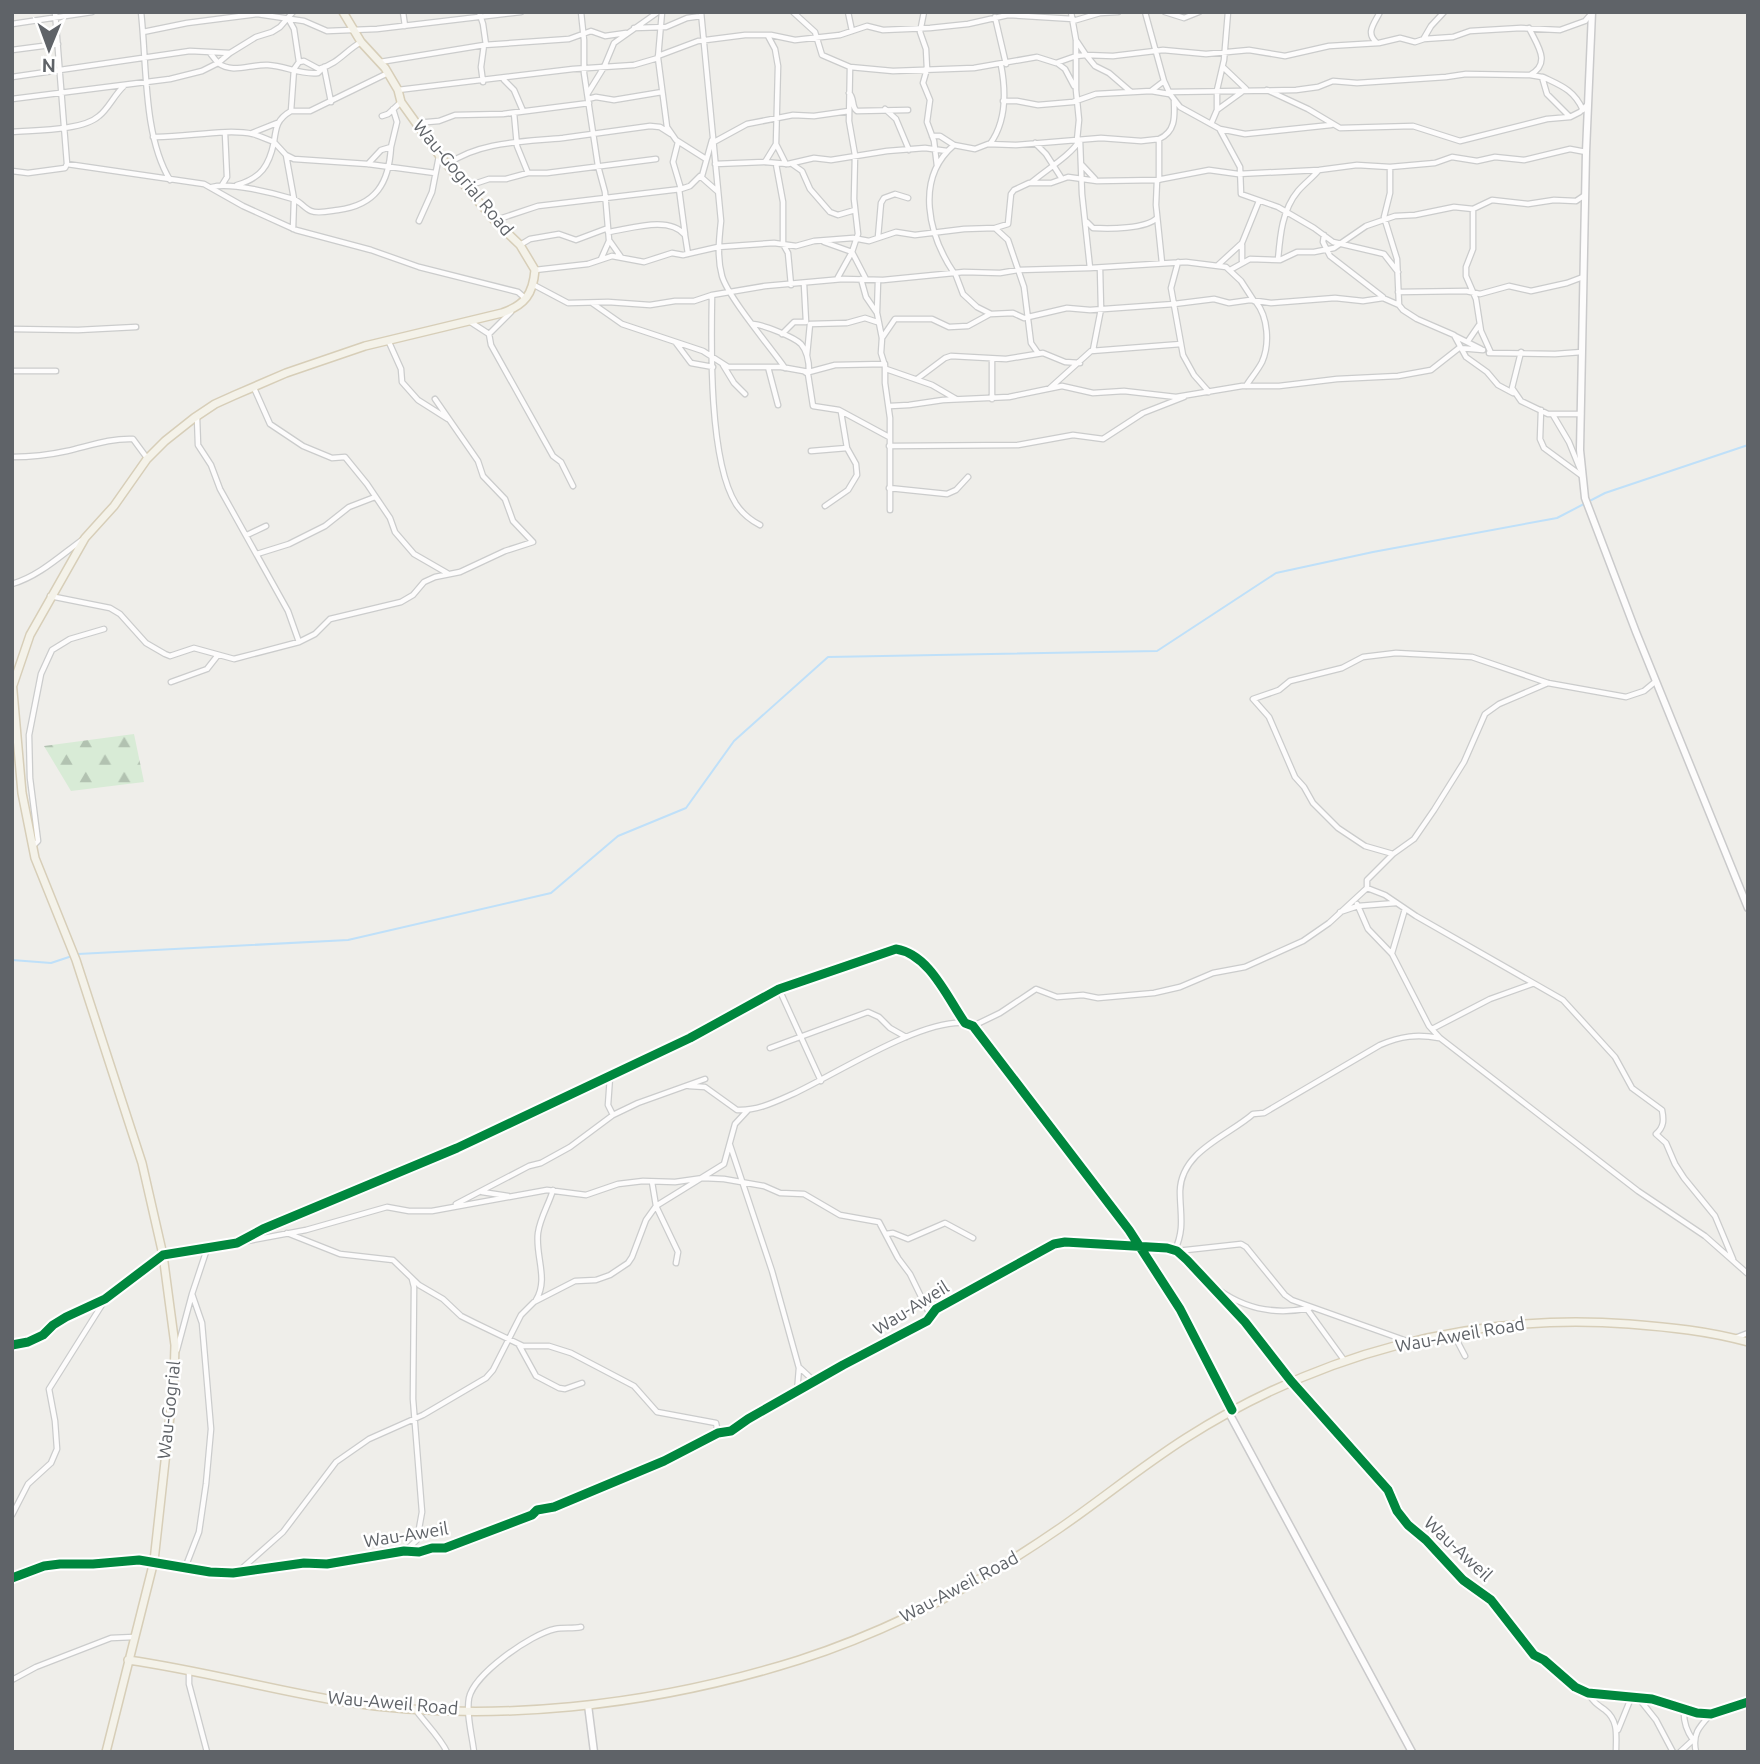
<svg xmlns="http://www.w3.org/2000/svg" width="1760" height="1764" font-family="Ubuntu,sans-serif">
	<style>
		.forest { fill: url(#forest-firs) }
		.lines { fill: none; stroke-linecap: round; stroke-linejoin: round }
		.stream { stroke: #bfe0f9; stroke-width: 2 }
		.street-casing { stroke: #cbcccc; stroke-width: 7 }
		.secondary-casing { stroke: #cacacb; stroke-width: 9 }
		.primary-casing { stroke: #d7ceb8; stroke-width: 10 }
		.street { stroke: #fdfcfc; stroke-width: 4.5 }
		.secondary { stroke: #fdfcfc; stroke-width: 6 }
		.primary { stroke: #f4f2e9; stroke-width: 7 }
		.cycleway-casing { stroke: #fff; stroke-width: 13 }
		.cycleway { stroke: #00873e; stroke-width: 9 }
		.labels { text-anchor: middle; stroke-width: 5; stroke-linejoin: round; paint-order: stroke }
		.street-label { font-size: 18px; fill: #5f6368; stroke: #fff }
	</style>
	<defs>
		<pattern id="forest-firs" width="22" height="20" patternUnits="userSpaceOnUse" patternTransform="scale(1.75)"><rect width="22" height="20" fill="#d8ebd6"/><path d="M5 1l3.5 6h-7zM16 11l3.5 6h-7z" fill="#b2c2b1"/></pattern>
	</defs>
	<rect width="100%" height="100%" fill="#efeeea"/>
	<path class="forest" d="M134 734 144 782 71 791 44 746Z"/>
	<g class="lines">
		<path class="stream" d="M78 954 348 940 551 893 618 836 686 808 734 741 828 657 1157 651 1276 573 1373 552 1557 518 1605 493 1748 445
			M12 960 51 963 72 956"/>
		<defs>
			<path id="street" d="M55 12 67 164
				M141 12C147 64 143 136 170 180
				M403 12 405 26
				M479 12 483 24 486 45
				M581 12 584 40V73L598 166 605 192 609 240 621 257
				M662 12 658 58 667 127 676 140 706 159
				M701 12 721 221C719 240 717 258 722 276 728 297 771 348 785 368
				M793 12 815 32 822 55 850 67 893 71 974 68 1037 57 1056 63 1076 56 1086 55 1095 66 1109 73 1131 92
				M848 12 852 31
				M924 12 920 32 926 49 927 69 923 83 930 100 927 122 934 141 937 166
				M1071 12 1076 40V90L1079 120 1077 140
				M1145 12 1164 81 1170 94 1180 107 1220 129 1245 134 1331 125
				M1165 12 1184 18 1199 12
				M995 17 1006 64
				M1073 21 1100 13 1118 12
				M12 24 92 12
				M634 28 666 27 687 18 701 16
				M1529 28C1537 45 1552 63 1530 75L1542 77 1547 94 1569 116
				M143 32 187 23 257 14 304 21 327 31 377 29 521 12
				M1424 38 1431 26 1444 12
				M1076 40 1086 55 1113 56 1163 50 1206 54 1249 50 1285 56 1329 46 1379 43 1400 38 1415 42 1424 39 1453 37 1470 31 1521 28 1560 30 1585 21 1592 13
				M1377 43C1365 33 1374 24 1380 12
				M12 50 58 44
				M210 53 218 63 230 53
				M658 56 698 41 745 35H771L795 40 840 35 867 26 883 30 930 28 968 24 1008 15 1073 19
				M299 62 304 61 319 69C339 63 344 52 361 42
				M380 62 484 45 569 39 591 31 605 36 626 33
				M1057 63 1065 69 1074 86
				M850 67 849 121 855 155 854 199 858 234 852 252 866 279
				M12 77 190 51 230 53 256 37 272 32 280 27 293 12
				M1543 77C1562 86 1574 90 1583 110
				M504 80 514 90 523 111
				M483 82 481 67 484 45
				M398 90 573 69 634 65 658 58
				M1267 90 1308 109 1340 128 1413 126 1460 141 1547 119 1570 117 1580 112 1588 104
				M1151 91 1164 81
				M1169 92 1296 90 1318 87 1333 81 1357 83 1446 77 1466 74 1530 75
				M588 93 604 67 614 43 658 12
				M849 93C855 98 851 107 857 111L908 110
				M12 99 170 79 202 71 218 63C233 74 250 64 268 65 286 66 300 75 318 73L324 67 331 102
				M588 99 596 97 614 100 662 92
				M1003 101H1017L1038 105 1073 102 1096 94 1151 91 1169 94
				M885 109 896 119 909 150
				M1217 110 1246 89 1224 68
				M291 111H310L388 73
				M514 113 517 146 528 173
				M382 116 388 114 401 102
				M416 123 439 121 455 115 503 114 589 103
				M1211 124 1217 110V90L1224 60 1228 12
				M1220 130 1240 167 1241 194 1278 207 1314 228 1333 242 1384 254 1398 272
				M12 132C35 130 82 131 99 116 109 108 114 95 124 86
				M252 133 277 123
				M932 136H940L954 145 975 149 988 144 1016 145 1101 138 1141 141 1159 139
				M153 137C184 138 225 128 253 134 260 136 267 139 274 142 269 166 261 178 237 185
				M1080 140 1082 194 1090 268
				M678 142 673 162 681 189
				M714 142 747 124 793 115 814 116 849 111
				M1035 143 1046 154 1062 179
				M776 144 786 164
				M990 144C1006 122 1006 91 1001 65
				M954 145C914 179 929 236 954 273
				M286 155 274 142C276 127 277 119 291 111L294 69 299 62 294 29 289 20
				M765 162 776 144 778 66 775 49 768 36
				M368 164 381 150 391 147 397 122 393 109
				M448 164C480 141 525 142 563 138 592 134 621 130 650 126L660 127 671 134
				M715 164 765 162 788 164 814 158 831 160 887 151 925 148 947 151
				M776 164 783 202V244L788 253 791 285
				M792 164 802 171 810 189 830 212 838 215 855 210
				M1082 165 1095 179
				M1390 167V193L1384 217 1397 259 1399 305 1403 310 1417 319 1454 335 1466 357 1487 372 1498 385 1513 393
				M12 171 28 173 65 168 67 164 204 184 243 206 296 230 371 250 419 267 518 292 526 299
				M702 176 712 140
				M1157 180 1156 205 1162 263
				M1159 180V139C1175 132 1175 118 1174 101
				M1032 182C1047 169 1070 156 1080 140
				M222 185 227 177 225 133
				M468 186 489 179H506L528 173H547L656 159
				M212 187C230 182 274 193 293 199 300 201 304 208 311 211 318 214 330 211 338 210 376 205 389 183 391 147
				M679 189 685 234
				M496 220 538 206 681 189 690 186 700 176 717 191
				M419 221 432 192 439 156
				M1087 222 1093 228C1109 229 1146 229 1157 218
				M293 229 294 199 286 155 294 159 368 164 435 173
				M996 229 1008 240 1024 287 1031 343 1038 353
				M608 232C630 229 669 215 685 235L688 254
				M1324 235 1323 242 1330 256 1383 297
				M878 237 881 203 884 198 895 194 908 198
				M824 242 852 252 837 279
				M520 245 530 239 559 234 576 240 608 228
				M1242 245V261
				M601 259 609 241
				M1278 260C1280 236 1282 210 1298 191 1304 184 1312 178 1318 171
				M1178 262 1171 288 1183 355 1194 375 1209 392
				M1218 265 1242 243 1259 201
				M535 270 588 264 612 256 644 262 672 253 683 255 718 247 774 243 796 246 814 241 853 238 869 241 896 232 915 235 964 229 995 228 1008 224 1011 194 1014 190 1029 183H1051L1068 177 1097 181 1157 180 1209 170 1238 174 1319 170 1357 165 1390 167 1435 163 1452 157 1477 161 1495 157 1524 160 1570 149 1586 152
				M1230 270 1250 259 1280 260 1297 252H1314L1334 248 1366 226 1395 216 1415 215 1454 207 1473 209
				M955 273 963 294 977 307 991 314 1013 313 1024 318 1067 308 1090 310 1174 304 1214 299 1229 303 1250 300 1271 303 1335 298 1363 301 1383 298 1399 305
				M861 279 866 297 877 313 882 338 881 353 885 366V383L890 418V510
				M804 284 806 322
				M534 285 568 303 608 302 650 305 675 301H694L712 295 765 286 843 279 883 280 964 272 1000 273 1018 270 1090 268 1186 262 1226 267 1241 281 1254 301
				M1398 292 1466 291 1480 294 1509 286 1531 291 1567 283 1583 277
				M712 295C711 347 709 461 736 504 742 513 750 520 760 525
				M592 303 622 324 703 351 728 367H781L809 372 835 365 885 364
				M511 312 489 334 491 345 553 456 561 462 573 486
				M877 312 878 281
				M469 321 489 334
				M753 324C764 325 794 337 801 344 808 352 809 363 809 372
				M12 329 78 330 136 327
				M782 334 794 322H806
				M1455 336 1481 349
				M882 338 895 319H932L949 327 968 326 990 314
				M388 340 401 369 402 382 418 400 448 419
				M1468 341 1479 325
				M676 343 691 363 713 367
				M1093 350 1101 309 1100 268
				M1521 352 1512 388 1521 401 1548 414H1581
				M1489 353 1555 354 1582 352
				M1491 353 1481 331 1476 299 1466 276V267L1473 249V209L1492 200 1528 204 1554 200 1576 201 1585 195
				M807 355 810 324 847 323 865 318 877 322
				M723 365 734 383 745 394
				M768 367 778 405
				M886 369 932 385 956 399
				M12 371H56
				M805 372 808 374 813 406 839 410 889 437
				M917 379 945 358 951 356 1006 359 1043 353 1065 362 1080 363
				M1246 386C1251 378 1258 370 1262 362 1270 344 1268 317 1256 302
				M254 388 270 424 303 446 332 458 345 457 367 484 390 518 395 532 414 554 447 573
				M1050 388 1091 351 1181 344
				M992 399V359
				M890 406 909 405 943 400 1009 397 1062 386 1093 393 1124 391 1176 397 1242 386H1279L1337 379 1398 376 1431 370 1459 348 1483 350
				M1541 410 1540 439 1544 448 1582 476
				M1553 415 1569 442 1580 469
				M197 417 198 445 211 465 220 489 288 611 299 642
				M889 446 1018 445 1073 435 1103 439 1143 413 1184 397
				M811 451 847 448
				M12 457C31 457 49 455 67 451 89 446 111 438 133 439L147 458
				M889 488 947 494 956 490 968 477
				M825 506 848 490 857 475 856 464 847 448 841 412
				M247 535 266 526
				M257 554 289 544 325 526 349 507 375 497
				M12 584C39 576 60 556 82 540
				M50 596 110 608 120 614 146 643 165 654 170 656 194 648 234 659 299 642 315 634 330 619 401 602 413 595 424 582 435 577 460 572 505 551 533 542 513 521 505 499 483 476 478 461 435 399
				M171 682 207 669 218 655
				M1548 683 1499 704 1485 714 1464 762 1434 810 1414 839 1393 854 1365 846 1338 828 1313 803 1304 787 1295 777 1269 717 1253 699 1279 690 1290 681 1342 668 1363 657 1396 653 1472 657 1548 683 1626 697 1644 691 1656 681
				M34 845 38 841 30 778 29 735 41 674 52 650 70 639 104 629
				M1367 888 1385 895 1416 916 1563 1000 1615 1057 1632 1088 1662 1110C1664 1120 1664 1127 1656 1134L1666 1143 1675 1164 1684 1178 1715 1216 1733 1259
				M1357 904 1358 906 1396 903
				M1340 912 1358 906 1368 929 1392 954 1429 1026 1440 1038 1638 1191 1705 1236 1748 1274
				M1392 953 1405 909
				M779 989 821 1081
				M973 1026 1000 1013 1036 989 1057 997 1083 995 1098 998 1154 993 1180 987 1213 973 1245 967 1303 941 1329 923 1367 888V880L1393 854
				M1432 1029 1490 999 1532 984
				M770 1048 868 1012 879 1017 890 1028 906 1037
				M610 1077 608 1105 613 1115
				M689 1086 705 1087 737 1110C757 1111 775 1102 793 1094 836 1074 921 1019 965 1023
				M730 1145 772 1271 799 1368 797 1392
				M652 1182 656 1206 678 1252 676 1263
				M482 1192 508 1196
				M456 1204 529 1166 541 1163 570 1147 613 1115 638 1103 705 1079
				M287 1233 340 1254 393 1260 419 1285 443 1299 461 1316 475 1323 523 1346H549L571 1353 634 1386 657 1412 716 1423 718 1433
				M886 1234 893 1233 908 1239 945 1223 973 1238
				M242 1242 306 1230 387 1207 409 1211H432L547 1190 586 1195 618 1184 643 1181 675 1182 703 1178 724 1179 764 1186 780 1193 804 1194 840 1215 879 1222 898 1258 910 1274 930 1315
				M1175 1250C1185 1228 1180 1214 1180 1191 1181 1151 1228 1136 1253 1114L1264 1113 1380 1045C1401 1036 1417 1034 1439 1038
				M1177 1251 1241 1244 1246 1247 1285 1295 1292 1300 1407 1341
				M1219 1290C1247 1310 1277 1315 1310 1308
				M536 1300C549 1279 535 1256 538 1233 540 1218 549 1204 553 1190
				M1307 1309 1344 1360
				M1453 1333 1465 1356
				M1735 1338 1748 1333
				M12 1345 28 1342 43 1335 53 1325 66 1317 105 1299 163 1255 237 1243 263 1229 457 1148 690 1038 779 989 896 949C929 954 947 997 965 1023L973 1026 1129 1230 1180 1309 1232 1410
				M519 1345 536 1376 559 1388 565 1389 582 1383
				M177 1350 192 1294
				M800 1368 815 1382
				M12 1515 28 1484 51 1463 57 1449 55 1421 49 1389 105 1300
				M406 1550 417 1540 422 1512 413 1399 414 1287 412 1279
				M185 1568 199 1532 206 1484 211 1429 202 1323 192 1294 207 1249
				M239 1571 283 1532 336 1462 369 1439 423 1415 486 1378 493 1370 521 1315 534 1302 575 1281 596 1280 610 1275 628 1263 632 1257 646 1220 656 1206 724 1164 735 1124 748 1110
				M12 1578 44 1566 60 1564H93L139 1560 210 1572 233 1573 304 1563 327 1564 404 1551 419 1552 432 1548H445L532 1515 537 1510 554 1507 664 1461 718 1433 731 1431 748 1419 843 1365 927 1321 936 1309 1054 1244 1065 1242 1167 1248 1177 1251 1187 1260 1245 1322 1291 1381 1388 1490 1397 1511 1408 1525 1426 1540 1463 1580 1491 1600 1534 1655 1544 1660 1575 1687 1588 1693 1652 1699 1697 1713 1711 1714 1748 1702
				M189 1671V1684L207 1752
				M12 1680 36 1667 111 1638 134 1637
				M1589 1694C1593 1702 1598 1705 1605 1710 1619 1721 1616 1736 1616 1752
				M1640 1700 1656 1720 1673 1752
				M415 1709C425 1723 440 1737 447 1752
				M1618 1730 1631 1698
				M474 1752C472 1735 466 1714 469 1698 474 1674 531 1634 555 1629 564 1627 572 1629 581 1627
				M1680 1752 1693 1740C1686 1730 1683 1721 1684 1709
				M1696 1752C1692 1734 1699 1727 1711 1714"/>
			<path id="secondary" d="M1592 12 1586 152 1580 450 1585 498 1636 632 1748 908
				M1229 1413 1412 1752
				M588 1705 594 1752"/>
			<path id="primary" d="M12 680 22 793 35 858 76 960 142 1163 163 1255 175 1345 174 1380 154 1561 106 1752
				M13 685 30 635 85 538 114 506 147 459 165 441 194 418 215 404 235 395 286 373 365 346 502 313C525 305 533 294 535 270L520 245 495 221 439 155 401 102 398 90 385 68 361 42 343 12
				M128 1660C199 1670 268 1689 339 1701 491 1725 653 1706 799 1660 892 1630 979 1584 1060 1528 1102 1499 1142 1466 1186 1438 1318 1354 1472 1312 1629 1324 1668 1327 1709 1331 1748 1342"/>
		</defs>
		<use href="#street" class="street-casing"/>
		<use href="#secondary" class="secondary-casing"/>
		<use href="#primary" class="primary-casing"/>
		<use href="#street" class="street"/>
		<use href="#secondary" class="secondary"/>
		<use href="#primary" class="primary"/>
		<defs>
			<path id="cycleway" d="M12 1345 28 1342 43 1335 53 1325 66 1317 105 1299 163 1255 237 1243 263 1229 457 1148 690 1038 779 989 896 949C929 954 947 997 965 1023L973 1026 1129 1230 1180 1309 1232 1410
				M12 1578 44 1566 60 1564H93L139 1560 210 1572 233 1573 304 1563 327 1564 404 1551 419 1552 432 1548H445L532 1515 537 1510 554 1507 664 1461 718 1433 731 1431 748 1419 843 1365 927 1321 936 1309 1054 1244 1065 1242 1167 1248 1177 1251 1187 1260 1245 1322 1291 1381 1388 1490 1397 1511 1408 1525 1426 1540 1463 1580 1491 1600 1534 1655 1544 1660 1575 1687 1588 1693 1652 1699 1697 1713 1711 1714 1748 1702"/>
		</defs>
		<use href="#cycleway" class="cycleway-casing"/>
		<use href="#cycleway" class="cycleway"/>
	</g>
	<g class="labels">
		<g class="street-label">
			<text transform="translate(463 178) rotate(50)" y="6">Wau-Gogrial Road</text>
			<text transform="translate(911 1308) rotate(-32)" y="6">Wau-Aweil</text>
			<text transform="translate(1460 1335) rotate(-10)" y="6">Wau-Aweil Road</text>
			<text transform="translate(169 1410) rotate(-84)" y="6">Wau-Gogrial</text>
			<text transform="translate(406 1535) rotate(-9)" y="6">Wau-Aweil</text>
			<text transform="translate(1458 1549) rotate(43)" y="6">Wau-Aweil</text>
			<text transform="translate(959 1587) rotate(-28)" y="6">Wau-Aweil Road</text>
			<text transform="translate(393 1703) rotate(5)" y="6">Wau-Aweil Road</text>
		</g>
	</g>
	<rect width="1760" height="1764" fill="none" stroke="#5f6368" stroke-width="28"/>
	<g transform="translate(49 49) rotate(181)" stroke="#ffffff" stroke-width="5" paint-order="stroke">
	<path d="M0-5L12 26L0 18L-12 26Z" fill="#5f6368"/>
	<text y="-10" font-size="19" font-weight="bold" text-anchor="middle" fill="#5f6368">N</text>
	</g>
</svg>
